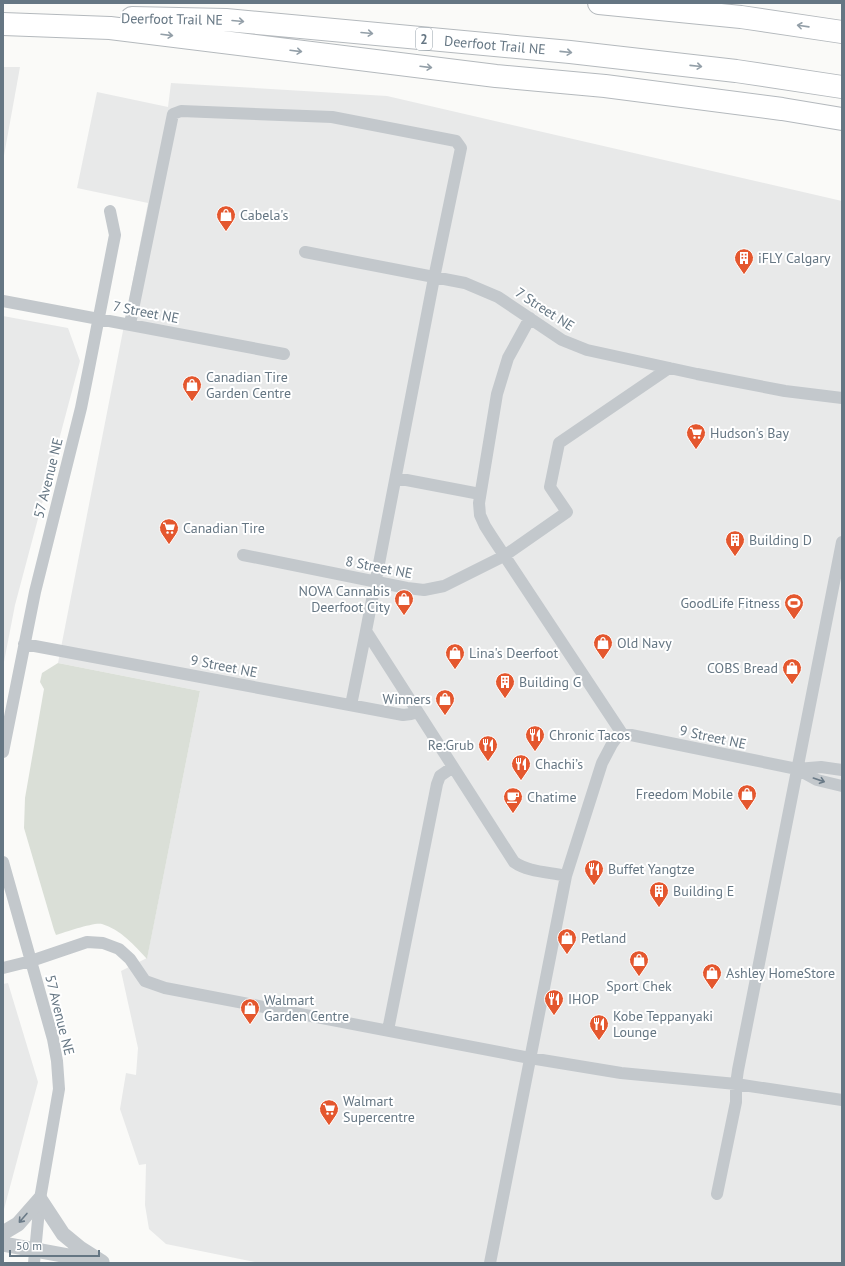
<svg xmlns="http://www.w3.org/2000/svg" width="845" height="1266" font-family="'PT Sans',sans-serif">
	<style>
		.built { fill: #e8e9e9 }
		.green { fill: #dadfd7 }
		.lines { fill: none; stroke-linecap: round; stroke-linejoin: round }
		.motorway-casing { stroke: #b4b9bd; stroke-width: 24 }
		.minor { stroke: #c3c8cc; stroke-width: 12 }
		.tertiary { stroke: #c3c8cc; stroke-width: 15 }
		.motorway { stroke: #fff; stroke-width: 22 }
		.oneway { stroke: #939fa8 }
		.oneway2 { stroke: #6a7a87 }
		.labels { text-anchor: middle; stroke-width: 4; stroke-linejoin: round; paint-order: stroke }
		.shield { fill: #fff; stroke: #939fa8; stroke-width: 1 }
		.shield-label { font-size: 13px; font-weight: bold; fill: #657683 }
		.street-label { font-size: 14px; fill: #657683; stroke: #fff }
		.poi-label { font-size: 14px; fill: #657683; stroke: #fff; text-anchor: start }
	</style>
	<rect width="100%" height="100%" fill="#fafaf8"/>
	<path class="built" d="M3 67H20L3 161Z
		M171 83 387 96 842 201V1263H260L166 1244 149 1229 145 1205 146 1164 139 1165 120 1109 126 1073 136 1075 138 1048 121 971 147 958 200 691 58 663 148 203 77 188 97 92 168 107Z
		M3 316 68 328 80 361 15 605 3 667Z
		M8 983 38 1082 3 1213V984Z"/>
	<path class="green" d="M58 663 200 691 147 959C135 946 120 929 102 924 94 922 66 932 56 935L54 930 24 828 25 798 44 689 40 682 42 673Z"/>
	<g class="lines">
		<defs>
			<path id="motorway" d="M599 3 741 17 842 32
				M132 18 226 20 570 52 736 71 842 87
				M3 24 110 28 496 76 605 86 782 109 842 119"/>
		</defs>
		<use href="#motorway" class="motorway-casing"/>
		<path class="minor" d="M305 252 465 283 498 297 562 340 587 350 697 374 785 391 842 398
			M3 301 284 354
			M530 318 508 358 497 394 479 503 480 515 485 526 492 537 623 735
			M130 324 173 114 181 111 332 117 456 141 461 148 434 278 366 631 514 862C528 872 549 872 566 876
			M396 478 480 494
			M243 555 407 588 424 590 444 586 504 556 567 512 550 487 559 443 669 368
			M24 644 403 715 411 714 418 712
			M351 705 366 631
			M3 752 35 592 81 408 88 373 115 235 110 211
			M797 769 821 767 842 770
			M3 862 53 1039 57 1061 59 1089 40 1199 34 1263
			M3 968 31 961 87 942 103 943 119 949 130 959 145 981 165 988 530 1058 621 1073 736 1084 842 1100
			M388 1030 437 784 440 776 453 767
			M717 1194 736 1102V1084L738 1070 842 542
			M490 1263 566 876 602 763 612 744 617 737 623 735H631L797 769 817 780 842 786"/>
		<path class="tertiary" d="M3 1233 18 1224 40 1199 63 1234 80 1248 102 1262
			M3 1244 95 1261"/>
		<use href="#motorway" class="motorway"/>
	</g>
	<defs><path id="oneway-shaft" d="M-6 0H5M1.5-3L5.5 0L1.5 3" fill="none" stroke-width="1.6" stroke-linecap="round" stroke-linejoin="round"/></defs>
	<g class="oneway">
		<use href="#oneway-shaft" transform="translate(238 21) rotate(5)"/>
		<use href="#oneway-shaft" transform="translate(803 26) rotate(-172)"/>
		<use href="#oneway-shaft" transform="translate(367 33) rotate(5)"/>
		<use href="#oneway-shaft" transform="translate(167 35) rotate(7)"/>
		<use href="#oneway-shaft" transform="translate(296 51) rotate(7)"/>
		<use href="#oneway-shaft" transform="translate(566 52) rotate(6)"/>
		<use href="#oneway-shaft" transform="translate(696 66) rotate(6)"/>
		<use href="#oneway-shaft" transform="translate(426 67) rotate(7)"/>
	</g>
	<g class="oneway2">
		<use href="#oneway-shaft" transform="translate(819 780) rotate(19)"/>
		<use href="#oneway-shaft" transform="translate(23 1218) rotate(131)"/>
	</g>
	<defs>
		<symbol id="shop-pin" viewBox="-11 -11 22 30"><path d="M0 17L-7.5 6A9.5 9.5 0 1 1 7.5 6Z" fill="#e4572e" stroke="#fff"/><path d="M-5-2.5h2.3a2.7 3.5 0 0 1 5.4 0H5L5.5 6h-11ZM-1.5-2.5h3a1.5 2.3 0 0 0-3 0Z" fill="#fff"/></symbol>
		<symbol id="building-pin" viewBox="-11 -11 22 30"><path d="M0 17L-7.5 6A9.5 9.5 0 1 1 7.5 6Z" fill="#e4572e" stroke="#fff"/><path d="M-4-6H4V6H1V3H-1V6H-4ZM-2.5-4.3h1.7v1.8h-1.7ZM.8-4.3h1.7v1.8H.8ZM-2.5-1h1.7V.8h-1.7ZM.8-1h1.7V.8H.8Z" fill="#fff"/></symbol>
		<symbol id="supermarket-pin" viewBox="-11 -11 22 30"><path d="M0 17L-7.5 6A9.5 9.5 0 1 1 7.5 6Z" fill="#e4572e" stroke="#fff"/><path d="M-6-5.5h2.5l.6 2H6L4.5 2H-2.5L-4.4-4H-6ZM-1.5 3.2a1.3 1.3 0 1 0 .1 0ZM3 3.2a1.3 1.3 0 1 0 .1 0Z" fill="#fff"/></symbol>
		<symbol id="stadium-pin" viewBox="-11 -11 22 30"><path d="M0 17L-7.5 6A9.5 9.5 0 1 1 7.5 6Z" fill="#e4572e" stroke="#fff"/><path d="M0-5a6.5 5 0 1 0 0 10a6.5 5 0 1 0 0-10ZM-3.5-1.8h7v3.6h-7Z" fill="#fff"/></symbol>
		<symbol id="restaurant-pin" viewBox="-11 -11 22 30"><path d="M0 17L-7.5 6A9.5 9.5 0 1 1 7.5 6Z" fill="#e4572e" stroke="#fff"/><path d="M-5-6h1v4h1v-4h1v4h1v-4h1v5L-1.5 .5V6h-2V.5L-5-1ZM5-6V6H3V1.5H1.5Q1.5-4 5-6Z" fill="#fff"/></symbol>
		<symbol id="cafe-pin" viewBox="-11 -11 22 30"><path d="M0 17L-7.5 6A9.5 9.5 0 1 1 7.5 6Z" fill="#e4572e" stroke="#fff"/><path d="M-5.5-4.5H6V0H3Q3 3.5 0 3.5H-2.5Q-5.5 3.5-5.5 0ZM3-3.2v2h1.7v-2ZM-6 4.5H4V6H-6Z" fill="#fff"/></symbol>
	</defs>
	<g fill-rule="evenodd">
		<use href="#shop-pin" x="215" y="204" width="22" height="30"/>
		<use href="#building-pin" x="733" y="247" width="22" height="30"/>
		<use href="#shop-pin" x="181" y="374" width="22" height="30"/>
		<use href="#supermarket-pin" x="685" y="422" width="22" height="30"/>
		<use href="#supermarket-pin" x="158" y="517" width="22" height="30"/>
		<use href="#building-pin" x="724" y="529" width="22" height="30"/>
		<use href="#shop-pin" x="393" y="588" width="22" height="30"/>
		<use href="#stadium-pin" x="783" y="592" width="22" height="30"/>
		<use href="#shop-pin" x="592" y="632" width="22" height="30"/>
		<use href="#shop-pin" x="444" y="642" width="22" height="30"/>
		<use href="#shop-pin" x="781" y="657" width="22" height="30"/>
		<use href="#building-pin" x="494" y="671" width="22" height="30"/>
		<use href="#shop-pin" x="434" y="688" width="22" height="30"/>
		<use href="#restaurant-pin" x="524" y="724" width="22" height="30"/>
		<use href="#restaurant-pin" x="477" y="734" width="22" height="30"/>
		<use href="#restaurant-pin" x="510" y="753" width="22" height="30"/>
		<use href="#shop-pin" x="736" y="783" width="22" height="30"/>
		<use href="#cafe-pin" x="502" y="786" width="22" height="30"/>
		<use href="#restaurant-pin" x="583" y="858" width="22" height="30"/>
		<use href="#building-pin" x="648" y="880" width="22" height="30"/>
		<use href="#shop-pin" x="556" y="927" width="22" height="30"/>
		<use href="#shop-pin" x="628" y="949" width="22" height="30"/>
		<use href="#shop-pin" x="701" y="962" width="22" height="30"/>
		<use href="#restaurant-pin" x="543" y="988" width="22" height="30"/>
		<use href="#shop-pin" x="239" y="997" width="22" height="30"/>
		<use href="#restaurant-pin" x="588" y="1013" width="22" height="30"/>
		<use href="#supermarket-pin" x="318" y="1098" width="22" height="30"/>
	</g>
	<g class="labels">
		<rect class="shield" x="416" y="28" width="16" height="22" rx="3"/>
		<g class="shield-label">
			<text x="424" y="44">2</text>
		</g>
		<g class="street-label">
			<text transform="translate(172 19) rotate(1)" y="5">Deerfoot Trail NE</text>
			<text transform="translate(495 45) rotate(5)" y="5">Deerfoot Trail NE</text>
			<text transform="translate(545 309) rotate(33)" y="5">7 Street NE</text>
			<text transform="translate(146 312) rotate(11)" y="5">7 Street NE</text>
			<text transform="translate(48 478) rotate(-76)" y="5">57 Avenue NE</text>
			<text transform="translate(379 567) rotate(11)" y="5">8 Street NE</text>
			<text transform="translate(224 666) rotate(11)" y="5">9 Street NE</text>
			<text transform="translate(713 737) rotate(12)" y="5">9 Street NE</text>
			<text transform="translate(60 1015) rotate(76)" y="5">57 Avenue NE</text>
		</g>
		<g class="poi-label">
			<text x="240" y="220">Cabela's</text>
			<text x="758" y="263">iFLY Calgary</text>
			<text x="206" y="382">Canadian Tire<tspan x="206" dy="16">Garden Centre</tspan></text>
			<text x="710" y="438">Hudson's Bay</text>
			<text x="183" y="533">Canadian Tire</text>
			<text x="749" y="545">Building D</text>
			<text x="390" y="596" text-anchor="end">NOVA Cannabis<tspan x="390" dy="16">Deerfoot City</tspan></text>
			<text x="780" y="608" text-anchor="end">GoodLife Fitness</text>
			<text x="617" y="648">Old Navy</text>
			<text x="469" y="658">Lina's Deerfoot</text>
			<text x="778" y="673" text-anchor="end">COBS Bread</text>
			<text x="519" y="687">Building G</text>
			<text x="431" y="704" text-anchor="end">Winners</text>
			<text x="549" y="740">Chronic Tacos</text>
			<text x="474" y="750" text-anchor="end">Re:Grub</text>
			<text x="535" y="769">Chachi’s</text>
			<text x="733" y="799" text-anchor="end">Freedom Mobile</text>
			<text x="527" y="802">Chatime</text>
			<text x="608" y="874">Buffet Yangtze</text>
			<text x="673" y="896">Building E</text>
			<text x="581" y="943">Petland</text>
			<text x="726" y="978">Ashley HomeStore</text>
			<text x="639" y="991" text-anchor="middle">Sport Chek</text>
			<text x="568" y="1004">IHOP</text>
			<text x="264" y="1005">Walmart<tspan x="264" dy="16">Garden Centre</tspan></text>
			<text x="613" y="1021">Kobe Teppanyaki<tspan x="613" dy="16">Lounge</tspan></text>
			<text x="343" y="1106">Walmart<tspan x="343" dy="16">Supercentre</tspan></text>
		</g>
	</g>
	<rect width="845" height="1266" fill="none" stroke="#657683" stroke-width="8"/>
	<path d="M10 1250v6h89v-6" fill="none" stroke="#657683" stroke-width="2"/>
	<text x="16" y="1250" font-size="12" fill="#657683" stroke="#ffffff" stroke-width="3" paint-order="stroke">50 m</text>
</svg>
